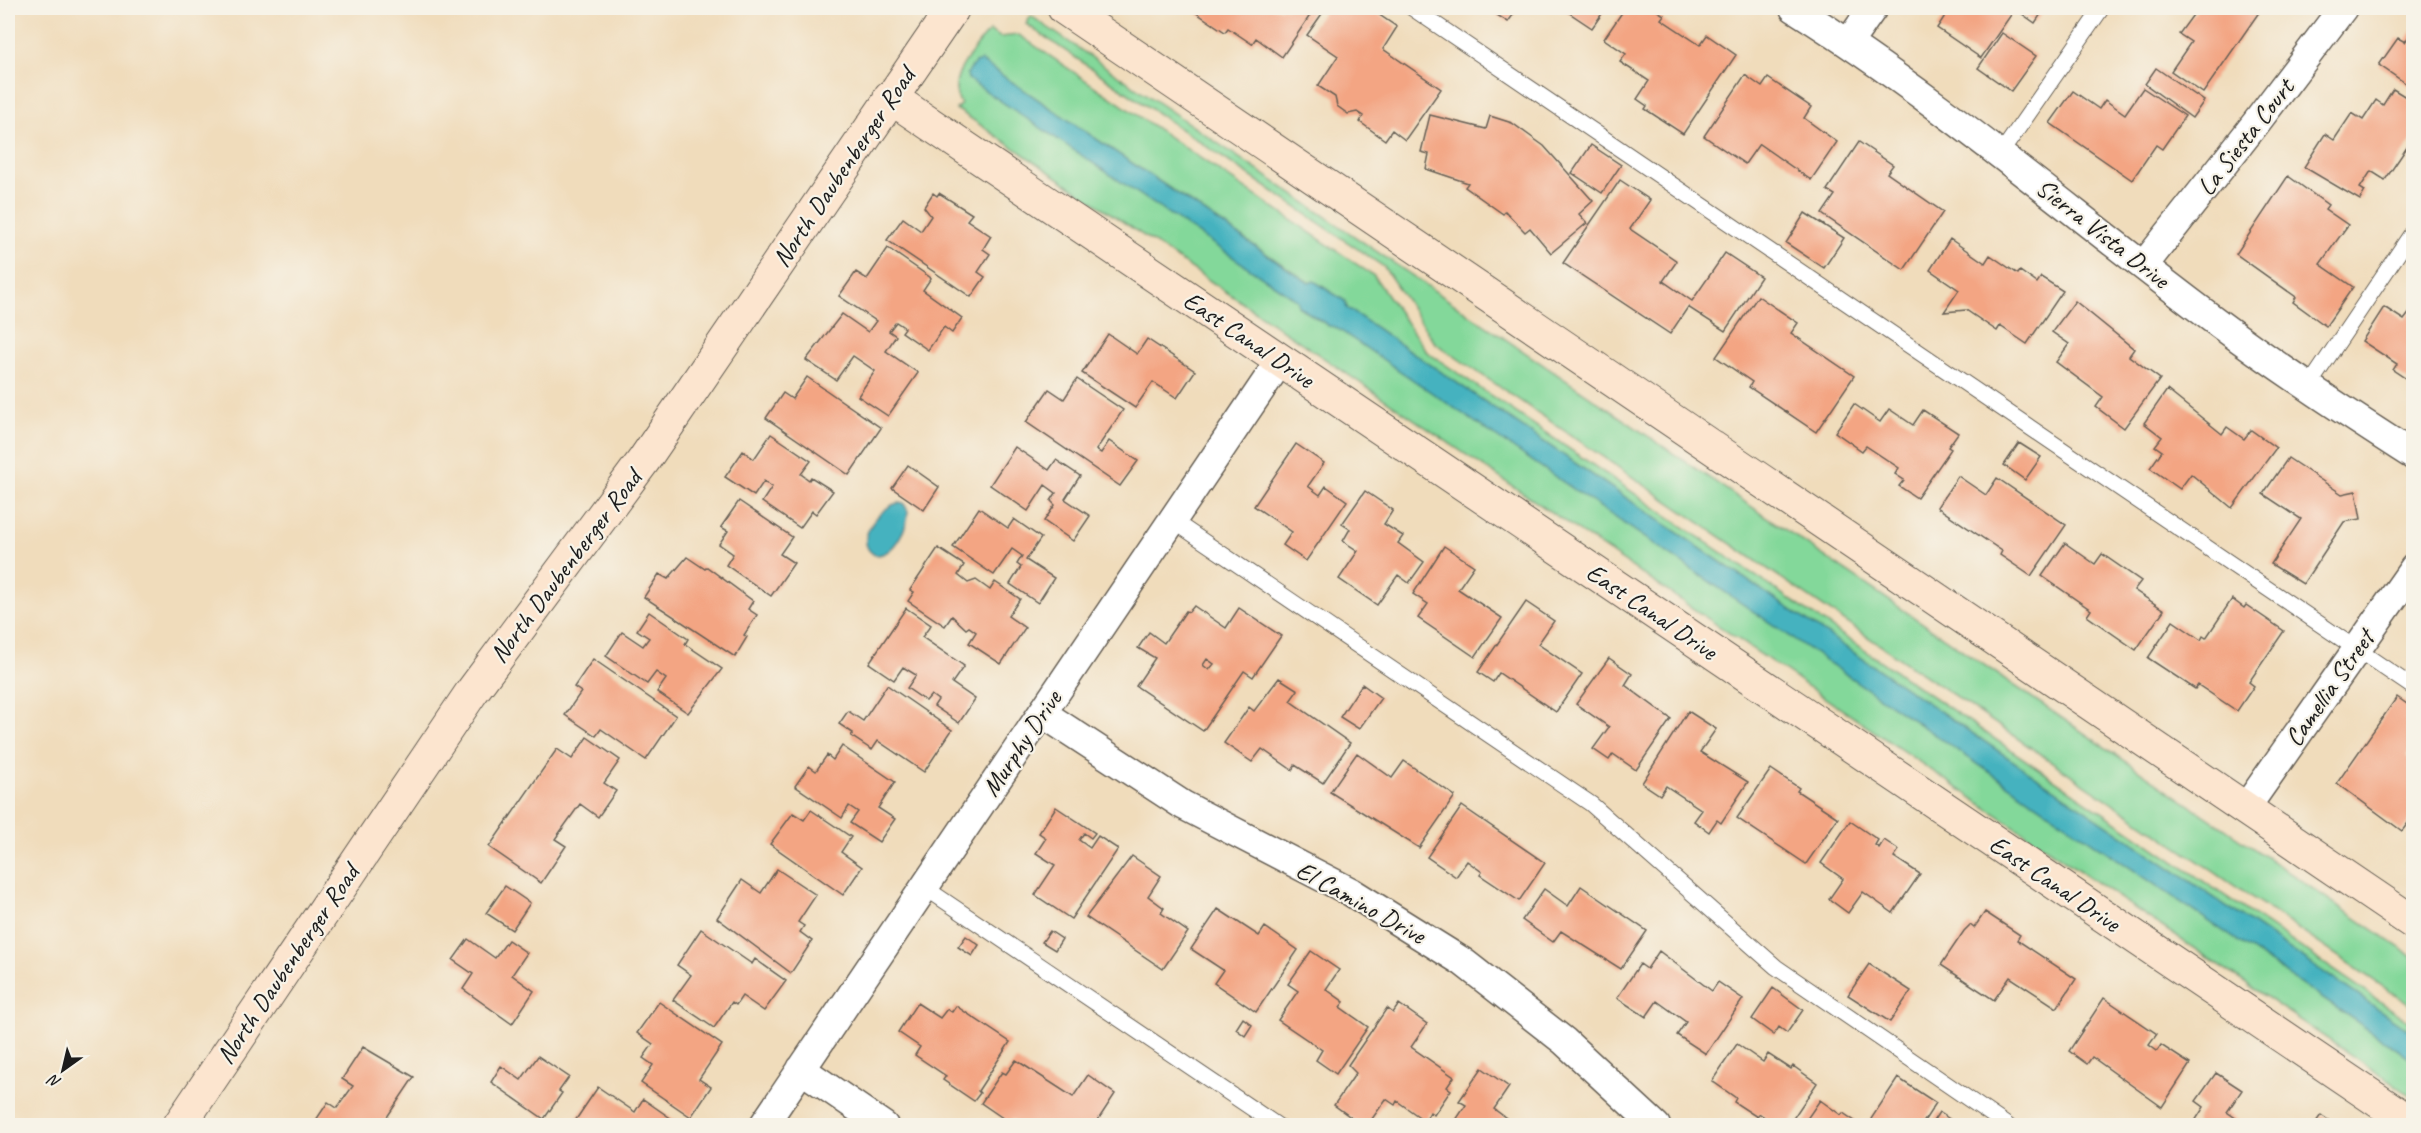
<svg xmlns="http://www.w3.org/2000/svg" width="2421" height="1133" font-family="Caveat,sans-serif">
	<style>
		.green { fill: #83d89a; stroke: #507a5b; stroke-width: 1.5 }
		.water { fill: #44b2bf; stroke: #30676e; stroke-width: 1.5 }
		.building { fill: #f3a583; fill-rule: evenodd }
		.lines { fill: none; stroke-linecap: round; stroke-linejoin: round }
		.lane-casing { stroke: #665f54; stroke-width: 17 }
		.street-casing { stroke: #665f54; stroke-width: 31 }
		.secondary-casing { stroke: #665f54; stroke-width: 35 }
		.lane { stroke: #fff; stroke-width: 15 }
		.street { stroke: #fff; stroke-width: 28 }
		.secondary { stroke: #fce5cf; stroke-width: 33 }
		.labels { text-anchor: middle; stroke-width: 4.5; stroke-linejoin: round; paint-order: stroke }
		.street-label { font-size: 26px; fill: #1c1c1c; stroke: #f7f3e8 }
	</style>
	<rect width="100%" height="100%" fill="#f7f3e8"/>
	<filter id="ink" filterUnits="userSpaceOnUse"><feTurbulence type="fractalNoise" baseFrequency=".0167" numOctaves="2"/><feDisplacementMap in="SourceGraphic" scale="12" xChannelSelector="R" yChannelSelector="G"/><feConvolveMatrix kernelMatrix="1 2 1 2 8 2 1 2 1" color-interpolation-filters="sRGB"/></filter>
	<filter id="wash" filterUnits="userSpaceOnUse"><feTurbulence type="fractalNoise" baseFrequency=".008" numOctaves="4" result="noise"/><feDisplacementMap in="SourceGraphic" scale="24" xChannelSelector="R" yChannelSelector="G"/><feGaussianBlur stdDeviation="1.35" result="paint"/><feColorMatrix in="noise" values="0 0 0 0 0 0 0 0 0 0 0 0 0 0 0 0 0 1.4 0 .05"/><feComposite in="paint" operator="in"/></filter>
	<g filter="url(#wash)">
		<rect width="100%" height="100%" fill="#f0dcbb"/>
		<path class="green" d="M1031 16 2413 957V1007L1435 343 1384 267 1026 24Z
			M990 31 1000 37 1019 35 1374 276 1427 352 2413 1024V1033L1347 308 1345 301 1314 281 1310 283 981 61 1298 301V306L1329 326H1335L2413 1060V1097L961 112 956 109 961 104C945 80 970 56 984 36Z"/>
		<path class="water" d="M981 61 1309 283 1314 281 1345 301 1347 308 2413 1033V1060L1335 327 1329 326 1298 306V301L968 79 967 74 975 63Z
			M898 503 904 504 908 511C908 527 894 556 875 555 851 542 880 507 898 503Z"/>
		<g id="blocks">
			<path class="building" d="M1189 8H1315L1282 57 1256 38 1252 44 1228 28 1225 32Z
				M1326 8H1369L1397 27 1383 49 1441 89 1405 140 1392 130 1385 140 1360 122 1363 116 1357 112 1348 114 1337 106 1335 97 1318 86 1338 56 1307 35Z
				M1486 8H1518L1508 22Z
				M1562 8H1606L1592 28Z
				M1625 8H1653L1664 15 1661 19 1700 45 1707 35 1736 55 1683 134 1645 109 1647 106 1637 99 1649 81 1620 62 1626 54 1604 39Z
				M1950 8H2045L2035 23 2015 9 1981 58 1937 28Z
				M2198 8H2262L2203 93 2171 71 2191 42 2179 34Z
				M2414 29V89L2379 65 2398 38 2405 42Z
				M2002 33 2036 56 2011 91 1978 68Z
				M2156 68 2204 101 2192 118 2145 84Z
				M1745 75 1762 87 1768 78 1811 107 1804 118 1837 142 1811 180 1759 144 1745 164 1704 136Z
				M2143 88 2185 116 2162 149 2156 145 2132 180 2050 123 2073 91 2099 109 2105 100 2125 114Z
				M2393 89 2414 102V137L2385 180 2371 171 2360 188 2365 191 2360 200 2304 167 2325 134 2334 140 2352 113 2363 120 2376 100 2383 105Z
				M1430 115 1486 129 1490 116 1512 123 1544 146 1593 201 1579 214 1587 223 1551 253 1530 228 1525 232 1505 211 1503 214 1465 187 1468 183 1426 169 1429 154 1421 152Z
				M1859 142 1893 165 1887 173 1943 212 1904 270 1822 214 1835 195 1827 190Z
				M1591 145 1621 165 1602 193 1572 173Z
				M2288 176 2328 205 2325 209 2348 225 2320 264 2353 287 2326 326 2293 302 2296 297 2236 254Z
				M1620 180 1650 200 1630 229 1677 261 1663 281 1692 301 1725 253 1761 277 1725 331 1688 307 1670 334 1563 263Z
				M933 193 937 196 939 193 972 214 967 220 991 236 983 249 990 254 978 272 985 277 971 297 887 240 903 218 921 231 931 216 924 207Z
				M1805 213 1844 238 1824 268 1786 243Z
				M1950 239 1985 263 1990 255 2018 274 2020 271 2037 283 2041 277 2063 291 2027 344 2000 326 1997 331 1966 310 1944 312 1959 290 1930 270Z
				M888 248 931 278 923 290 962 318 952 333 944 327 928 350 902 332 905 328 896 322 889 331 896 336 886 351 918 373 888 416 858 396 875 371 853 356 836 380 806 360 842 314 868 332 876 321 839 296 856 272 867 279Z
				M1758 296 1798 323 1791 333 1854 376 1816 432 1749 387 1752 382 1716 357Z
				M2075 301 2134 349 2129 356 2160 379 2124 428 2096 407 2103 397 2056 362 2069 344 2052 332Z
				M2384 307 2404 320 2414 307V384L2393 370 2397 364 2362 341Z
				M1108 334 1137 354 1147 339 1195 371 1177 398 1153 382 1135 408 1082 373Z
				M807 377 881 428 849 475 766 418 783 393 792 399Z
				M1077 379 1123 410 1096 450 1101 453 1109 441 1138 461 1120 486 1026 422 1049 389 1064 399Z
				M2167 390 2222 434 2227 427 2244 439 2251 430 2276 448 2232 508 2191 474 2180 489 2150 468 2162 451 2155 446 2162 437 2144 423Z
				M1854 404 1880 422 1889 409 1913 425 1923 410 1958 433 1948 447 1951 449 1917 498 1899 486 1904 480 1895 474 1899 468 1866 446 1862 451 1835 432Z
				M771 434 811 461 801 474 809 480 811 477 833 491 816 514 812 511 800 528 762 502 772 487 764 481 754 496 725 477 743 451 754 459Z
				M2019 443 2041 457 2025 480 2004 465Z
				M1296 444 1324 463 1308 486 1320 495 1326 486 1347 501 1306 561 1283 545 1292 532 1254 506Z
				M1015 447 1049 470 1056 460 1080 476 1065 499 1090 516 1073 541 1044 521 1055 505 1051 501 1056 493 1045 485 1028 511 990 485Z
				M2288 458 2342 494 2356 491 2361 519 2344 522 2303 584 2271 564 2301 519 2263 494Z
				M908 465 939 487 924 510 892 488Z
				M1958 476 1986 495 1997 478 2066 525 2031 576 2000 555 2002 551 1937 507Z
				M1365 491 1393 510 1384 524 1403 536 1398 543 1424 562 1409 583 1398 575 1377 605 1339 579 1358 551 1343 541 1350 529 1342 524Z
				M739 501 792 537 780 554 794 563 771 596 726 565 733 554 719 544 728 531 721 527Z
				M979 508 1008 528 1014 519 1041 538 1026 560 1054 578 1038 603 1010 584 1021 567 1017 564 1022 556 1012 549 994 575 953 547Z
				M2065 543 2095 564 2102 554 2141 581 2134 590 2164 610 2136 650 2087 616 2091 610 2042 576Z
				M1444 546 1474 566 1458 589 1502 618 1475 657 1418 618 1428 604 1413 594Z
				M938 548 964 565 958 575 968 583 976 580 990 590 995 582 1020 599 1008 616 1025 628 1001 664 969 643 976 632 969 627 966 629 952 616 945 626 908 601 914 592 910 590Z
				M687 557 705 569 707 567 753 601 748 609 757 615 744 635 747 637 735 657 644 597 659 574 668 579Z
				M2232 599 2244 608 2246 605 2284 631 2249 682 2254 686 2237 711 2198 685 2195 689 2148 658 2173 621 2201 640 2203 636 2206 638Z
				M1526 602 1554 621 1538 644 1582 674 1556 712 1499 673 1493 682 1478 672Z
				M1194 606 1226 628 1239 608 1281 636 1253 677 1244 671 1203 731 1136 686 1155 658 1138 648 1149 632 1164 643 1186 611 1189 612ZM1207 659 1214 664 1209 670 1203 665Z
				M906 608 931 625 922 637 964 666 952 683 975 699 959 723 934 706 938 700 931 695 926 701 907 688 916 675 903 667 894 680 869 663Z
				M649 612 688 639 685 644 722 669 688 713 657 692 666 679 656 672 647 684 606 656 622 632 643 646 649 638 637 630Z
				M1609 658 1632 674 1625 685 1671 719 1636 770 1613 754 1609 760 1593 749 1609 727 1576 704Z
				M593 659 676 716 646 760 601 729 596 736 565 715 581 692 574 687Z
				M1279 678 1298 690 1290 701 1350 743 1323 783 1295 765 1292 770 1262 749 1252 762 1224 743 1249 707 1254 711Z
				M1362 684 1381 698 1359 729 1340 717Z
				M887 685 952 730 924 772 878 741 872 750 851 736 853 733 839 724 848 711 863 721Z
				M2397 697 2414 709V746L2406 756 2414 761V815L2402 831 2337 783Z
				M1688 711 1716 729 1700 752 1748 782 1721 823 1717 820 1709 832 1694 821 1702 810 1666 786 1660 795 1642 783Z
				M587 737 620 760 604 783 616 791 598 817 580 804 555 839 566 846 541 883 489 847 557 749 572 759Z
				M842 746 895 782 878 808 895 819 879 842 850 823 858 812 849 806 842 818 795 786 809 766 816 771 827 755 833 760Z
				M1357 753 1392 778 1404 761 1455 796 1419 848 1330 792Z
				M1771 769 1799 788 1797 791 1838 818 1806 864 1737 818Z
				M1462 806 1545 863 1519 901 1480 875 1482 872 1467 861 1456 877 1427 857Z
				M1056 807 1095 833 1091 838 1084 833 1079 840 1090 848 1098 836 1118 849 1071 919 1035 895 1055 865 1036 853 1046 838 1039 833Z
				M811 810 851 837 841 852 862 867 843 895 770 844 793 813 804 820Z
				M1850 821 1878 840 1875 845 1879 848 1884 840 1899 850 1894 857 1920 874 1893 913 1863 892 1848 913 1829 899 1843 879 1821 863Z
				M1132 856 1161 876 1148 896 1164 908 1161 913 1188 932 1163 969 1086 917Z
				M777 869 816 895 798 922 804 926 800 932 812 941 791 973 717 918 742 880 761 893Z
				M505 886 530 903 512 930 486 913Z
				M1581 886 1647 931 1621 969 1561 931 1553 942 1522 920 1544 889 1568 906Z
				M1218 909 1259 936 1265 927 1298 950 1256 1012 1214 983 1223 970 1191 949Z
				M1985 912 2020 935 2017 940 2076 979 2057 1008 2010 977 1994 1000 1941 965 1964 931 1970 925 1974 928Z
				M701 929 752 964 755 959 786 981 764 1011 742 996 736 1005 732 1002 714 1028 673 1000 691 975 677 965Z
				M1050 931 1062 939 1055 950 1042 942Z
				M966 936 979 945 972 956 958 947Z
				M468 939 495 958 508 940 527 953 512 975 534 991 512 1024 463 989 473 974 453 960Z
				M1311 951 1339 970 1326 989 1344 1002 1340 1007 1368 1027 1336 1074 1316 1060 1322 1050 1278 1020 1298 991 1288 984Z
				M1659 951 1712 991 1718 982 1743 999 1706 1054 1677 1035 1686 1022 1657 1001 1646 1017 1617 998 1640 964 1647 969Z
				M1869 964 1911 991 1890 1022 1848 995Z
				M1773 988 1803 1010 1787 1033 1779 1027 1774 1035 1752 1019Z
				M2104 998 2157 1034 2149 1045 2157 1051 2161 1045 2190 1064 2162 1107 2092 1057 2087 1064 2069 1051Z
				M659 1002 722 1045 699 1079 711 1087 691 1117 641 1083 653 1065 643 1058 653 1044 637 1033Z
				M917 1003 940 1018 947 1009 952 1012 956 1006 1010 1042 978 1091 980 1093 974 1101 943 1080 946 1076 915 1055 920 1047 898 1032Z
				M1399 1004 1427 1024 1411 1047 1454 1077 1447 1087 1451 1090 1434 1115 1430 1112 1425 1121 1397 1101 1395 1105 1386 1099 1367 1126H1363L1334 1105 1356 1073 1348 1065 1387 1008 1393 1013Z
				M1243 1018 1252 1025 1245 1036 1236 1029Z
				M1737 1044 1763 1062 1768 1054 1791 1069 1793 1066 1817 1083 1788 1126H1777L1760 1114 1757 1117 1734 1102 1736 1098 1712 1081Z
				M363 1047 414 1077 381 1126H312L328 1102 337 1108 353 1086 342 1079Z
				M538 1056 569 1077 559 1091 562 1093 544 1119 491 1082 501 1066 521 1080Z
				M1016 1060 1073 1097 1088 1075 1115 1094 1094 1126H1022L1012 1119 1010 1123 981 1103 1002 1072 1006 1074Z
				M1482 1068 1509 1087 1494 1109 1517 1126H1452L1466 1105 1459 1101Z
				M2216 1073 2242 1090 2227 1112 2247 1126H2198L2195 1121 2204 1107 2196 1101Z
				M1898 1078 1936 1103 1921 1126H1880L1871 1119Z
				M598 1087 635 1112 643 1099 682 1126H575L573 1124Z
				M1820 1100 1841 1115 1843 1113 1862 1126H1802Z
				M1939 1112 1960 1126H1930Z
				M2321 1115 2337 1126H2313Z"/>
		</g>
	</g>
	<g filter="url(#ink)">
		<use href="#blocks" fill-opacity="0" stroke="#665f54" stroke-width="1.5"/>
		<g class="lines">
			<defs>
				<path id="lane" d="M1412 8 2414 688
					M2001 153 2102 8
					M2308 387 2414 230
					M1172 520 1591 804 1776 967 2008 1126
					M924 887 1278 1126"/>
				<path id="street" d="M1794 8C1945 103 2079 220 2222 326 2284 372 2349 414 2414 456
					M1849 42 1873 8
					M2144 265 2256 123 2343 8
					M1042 713 1183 805 1351 892 1463 962 1564 1041 1656 1126
					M2245 809 2414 568
					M801 1069 884 1126
					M763 1126 1280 361"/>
				<path id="secondary" d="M1064 8 2414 923
					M890 97 2414 1125
					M179 1126 471 693 644 460 953 8"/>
			</defs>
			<use href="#lane" class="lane-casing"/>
			<use href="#street" class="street-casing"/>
			<use href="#secondary" class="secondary-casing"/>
			<use href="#lane" class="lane"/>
			<use href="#street" class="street"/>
			<use href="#secondary" class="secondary"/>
		</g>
	</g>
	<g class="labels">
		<g class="street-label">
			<text transform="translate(2245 137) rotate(-52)" y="9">La Siesta Court</text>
			<text transform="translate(843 167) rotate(-56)" y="9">North Daubenberger Road</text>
			<text transform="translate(2103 233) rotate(38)" y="9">Sierra Vista Drive</text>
			<text transform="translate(1249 339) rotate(34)" y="9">East Canal Drive</text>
			<text transform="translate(565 566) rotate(-53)" y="9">North Daubenberger Road</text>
			<text transform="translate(1652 611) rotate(34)" y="9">East Canal Drive</text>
			<text transform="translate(2329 688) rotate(-55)" y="9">Camellia Street</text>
			<text transform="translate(1021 743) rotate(-56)" y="9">Murphy Drive</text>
			<text transform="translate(2055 883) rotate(34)" y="9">East Canal Drive</text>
			<text transform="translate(1361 902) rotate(29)" y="9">El Camino Drive</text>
			<text transform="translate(287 964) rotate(-56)" y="9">North Daubenberger Road</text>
		</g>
	</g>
	<rect width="2421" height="1133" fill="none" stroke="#f7f3e8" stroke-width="30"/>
	<g transform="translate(63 1070) rotate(214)" stroke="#f7f3e8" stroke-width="4.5" paint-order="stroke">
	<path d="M0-4.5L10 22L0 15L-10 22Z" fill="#1c1c1c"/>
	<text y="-9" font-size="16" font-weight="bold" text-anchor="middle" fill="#1c1c1c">N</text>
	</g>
</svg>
